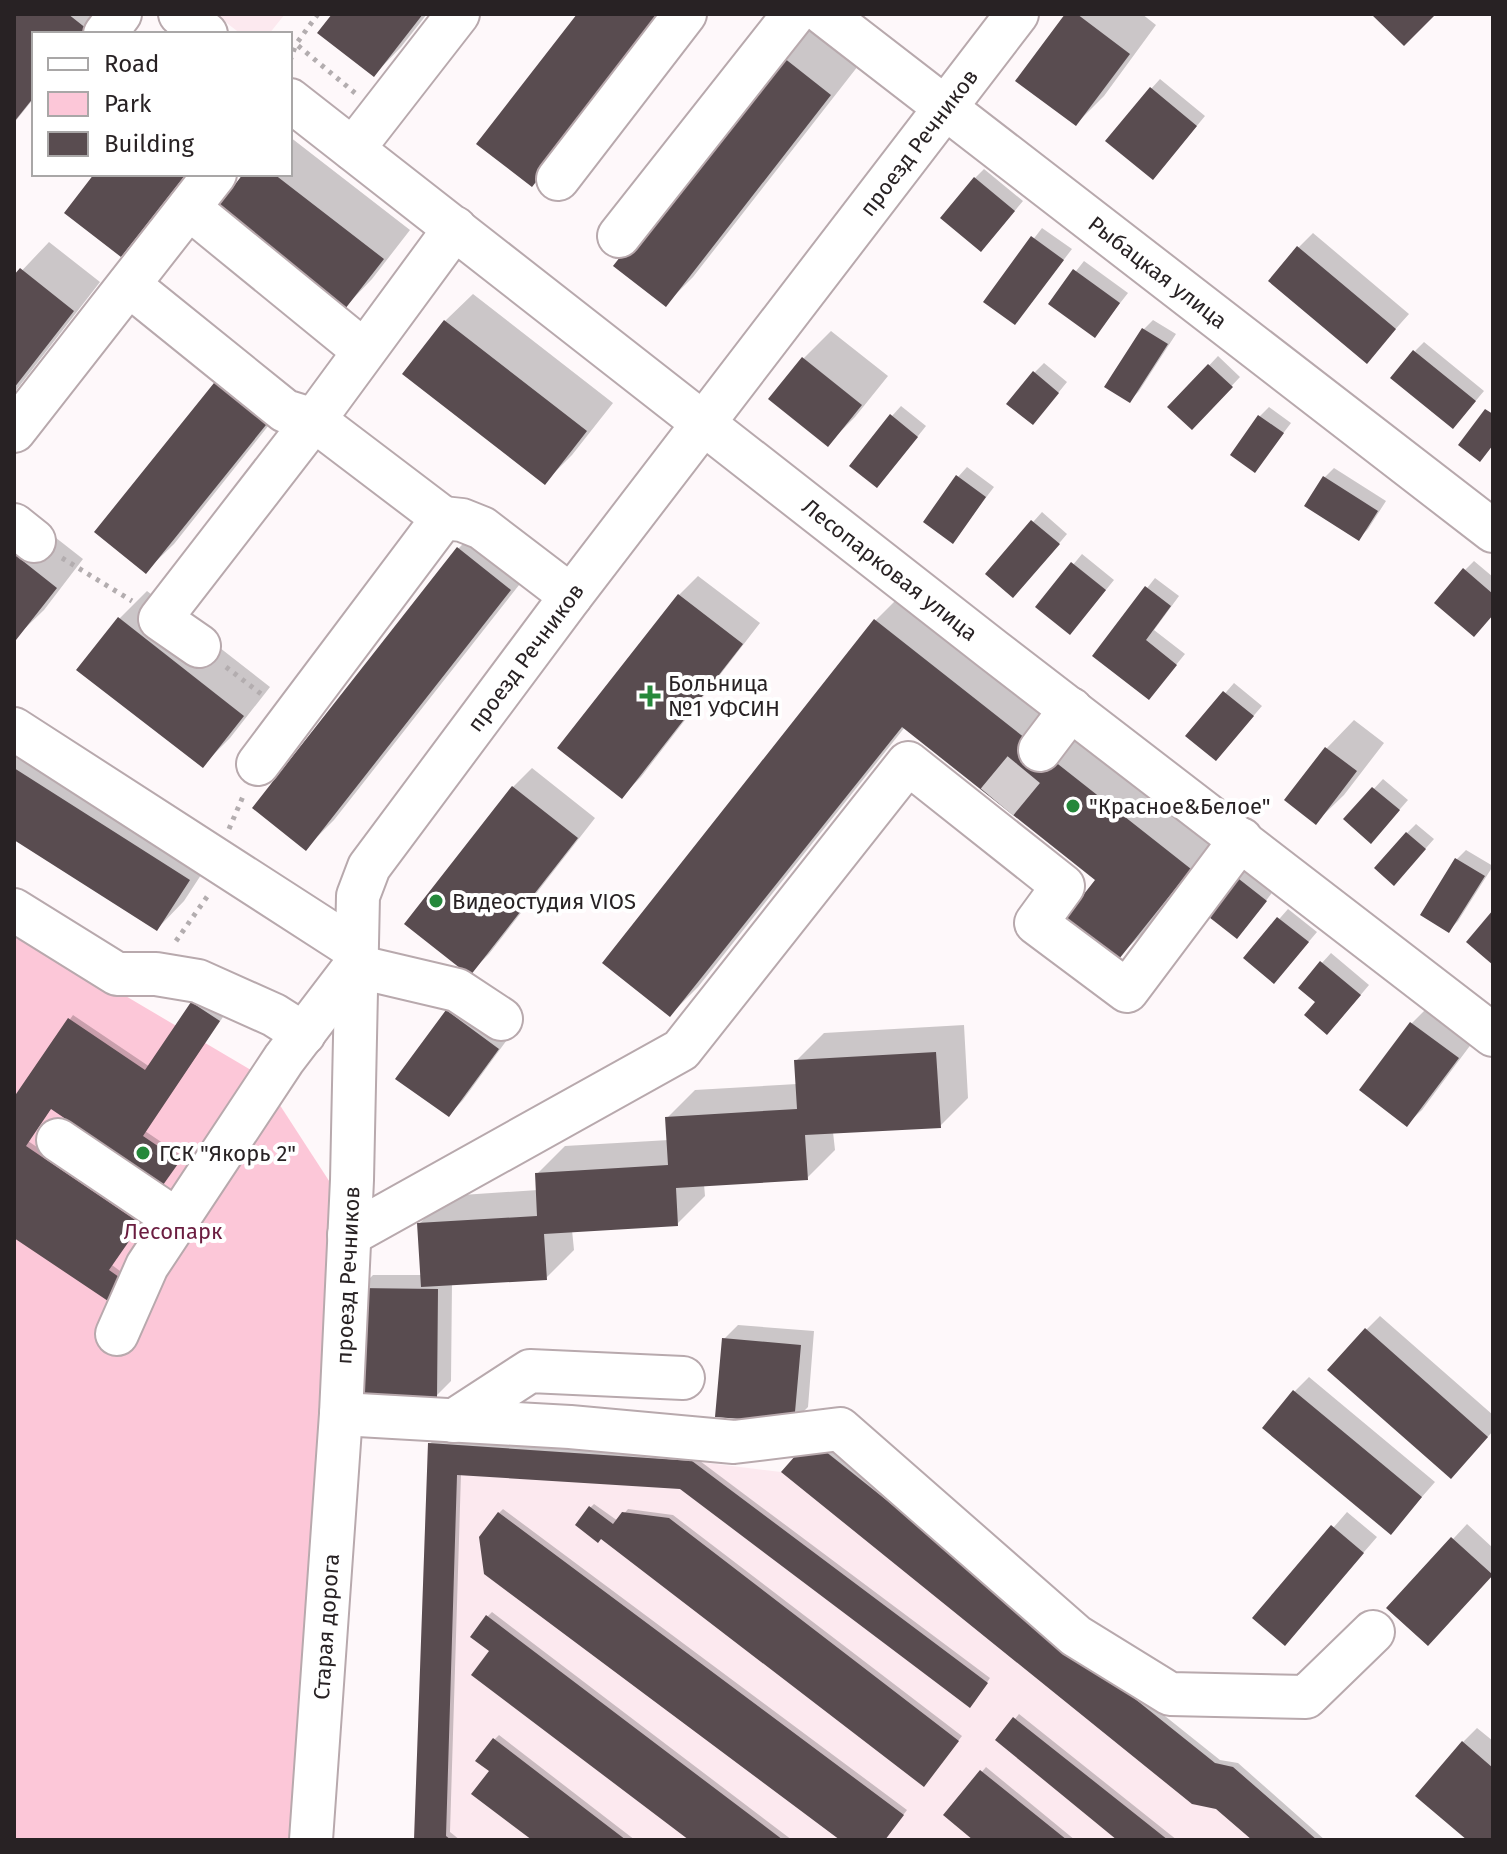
<svg xmlns="http://www.w3.org/2000/svg" width="1507" height="1854" font-family="'Fira Sans',sans-serif">
	<style>
		.built { fill: #fce9ef }
		.green { fill: #fcc7d8 }
		.shadow { fill: #0003 }
		.building { fill: #594c50 }
		.lines { fill: none; stroke-linecap: round; stroke-linejoin: round }
		.minor-tunnel { stroke: #d3cdcf; stroke-width: 42; stroke-dasharray: 42 21; stroke-linecap: butt }
		.minor-casing { stroke: #b8a9ad; stroke-width: 46 }
		.path { stroke: #b3adaf; stroke-width: 5; stroke-dasharray: 4 6; stroke-linecap: butt }
		.minor { stroke: #fff; stroke-width: 42 }
		.poi-dot { fill: #25883b; stroke: #fff; stroke-width: 3 }
		.labels { text-anchor: middle; stroke-width: 8; stroke-linejoin: round; paint-order: stroke }
		.street-label { font-size: 22px; fill: #282224; stroke: #fff }
		.poi-label { font-size: 22px; fill: #282224; stroke: #fff; text-anchor: start }
		.park-label { font-size: 22px; fill: #6b1d40; stroke: #fff }
	</style>
	<rect width="100%" height="100%" fill="#fef8fa"/>
	<path class="built" d="M215 14H285L269 34H241Z
		M810 1439 1215 1763 1233 1767 1317 1840H414L428 1443 692 1461 781 1472Z"/>
	<path class="green" d="M14 930 261 1076 333 1187 305 1840H14Z"/>
	<path class="shadow" d="M14 14H100L84 34H34V98L14 123Z
		M334 14H427L401 47 374 75Z
		M1068 14H1142L1156 25 1104 96 1076 124Z
		M808 27 858 66 693 277 665 305 615 266Z
		M1160 79 1205 116 1162 168 1151 89Z
		M290 137 410 230 372 279 345 307 246 174H290Z
		M984 169 1023 201 990 240 975 178Z
		M96 174H189L148 227 121 254Z
		M1042 228 1072 249 1015 323 986 301Z
		M1313 233 1409 314 1367 361 1298 248Z
		M49 242 100 282 14 393V279Z
		M1084 261 1128 293 1095 335 1051 303Z
		M473 294 613 403 572 455 545 482 445 321Z
		M1153 320 1176 334 1139 391 1130 401 1107 386 1144 329Z
		M831 331 888 376 855 417 827 445 804 358Z
		M1424 342 1484 391 1462 417 1415 351Z
		M247 352 296 391 174 544 146 571 219 379Z
		M1218 356 1240 377 1192 428 1170 407Z
		M1044 363 1067 382 1042 413 1034 373Z
		M901 406 926 426 886 476 892 416Z
		M1269 407 1291 423 1255 470 1260 416Z
		M967 467 994 487 953 541 958 477Z
		M1334 468 1386 501 1368 529 1358 539 1307 506 1325 477Z
		M14 505 83 559 44 610 16 637 14 636Z
		M1042 512 1067 534 1023 586 988 573Z
		M486 520 538 561 334 820 306 848 254 807 459 548Z
		M1082 554 1114 580 1079 623 1038 607Z
		M1474 561 1493 577V614L1465 570Z
		M698 576 760 623 641 777 622 796 560 748 679 595Z
		M1155 578 1179 596 1154 630 1185 654 1149 698 1094 656Z
		M147 591 270 687 230 738 202 766 119 619Z
		M903 593 1217 840 1142 934 1114 961 1098 880 905 727 698 987 670 1015 876 620Z
		M1234 683 1262 706 1225 749 1188 736Z
		M1354 720 1384 743 1344 795 1316 822 1287 799 1327 748Z
		M14 722 216 852 184 901 157 929 14 838Z
		M532 768 595 818 489 954 470 973 513 787Z
		M1383 779 1408 800 1380 832 1346 819Z
		M1416 824 1434 839 1403 874 1407 833Z
		M1466 850 1493 866 1458 921 1449 930 1423 914 1457 859Z
		M1240 864 1274 890 1246 927 1203 910Z
		M1288 909 1317 932 1283 972 1245 958Z
		M1331 953 1369 985 1337 1023 1300 987Z
		M462 997 512 1033 463 1100 449 1115 447 1012Z
		M197 999 223 1017 145 1131 182 1156 167 1178 52 1107 28 1141 143 1219 112 1265 128 1277 115 1297 14 1235V1100L73 1015 150 1067Z
		M1426 1009 1472 1043 1422 1110 1407 1124 1412 1023Z
		M964 1025 968 1098 940 1126 833 1132 835 1150 807 1178 704 1184 705 1196 677 1224 572 1230 574 1250 546 1278 452 1283 451 1381 436 1396 359 1289 373 1275H422L419 1224 447 1196 538 1190 537 1174 565 1146 669 1140 668 1117 695 1090 797 1084 796 1061 824 1033Z
		M1380 1316 1493 1415V1431L1465 1462 1366 1330Z
		M738 1325 814 1331 808 1407 794 1421 724 1339Z
		M1309 1377 1435 1482 1391 1532 1294 1392Z
		M816 1437 1220 1760 1238 1763 1325 1840H1255L1217 1808 784 1471Z
		M434 1439 696 1458 990 1678 974 1702 681 1487 461 1474 450 1832 460 1840H416L430 1444Z
		M594 1504 618 1521 628 1509 673 1515 962 1736 928 1780 602 1537 590 1508Z
		M503 1509 907 1810 884 1840H843L499 1513Z
		M1347 1512 1377 1537 1285 1643 1255 1618Z
		M1467 1524 1493 1548V1573L1442 1629 1389 1608Z
		M492 1612 792 1840H692L492 1650 488 1616Z
		M1019 1714 1177 1840H1120L998 1740Z
		M1477 1728 1493 1741V1840H1470L1463 1742Z
		M499 1735 635 1840H535L492 1771 495 1739Z
		M986 1767 1075 1840H977L946 1815Z"/>
	<path class="building" d="M14 14H68L87 29 83 34H34V97L14 122Z
		M332 14H423L374 77 317 33Z
		M577 14H667L532 187 476 144Z
		M1065 14H1077L1130 54 1076 126 1015 81Z
		M1371 14H1436L1404 46Z
		M779 54 831 95 666 307 613 266Z
		M1150 87 1197 126 1153 180 1105 141Z
		M94 174H186L121 257 64 213Z
		M243 174H274L384 259 345 309 216 209Z
		M974 177 1015 211 981 252 940 218Z
		M1031 236 1064 260 1015 325 983 302Z
		M1297 246 1396 329 1367 364 1268 281Z
		M20 268 74 311 14 388V275Z
		M1073 269 1120 303 1095 338 1048 304Z
		M444 320 587 431 545 485 402 374Z
		M1142 328 1168 344 1130 403 1104 387Z
		M1413 350 1476 401 1453 429 1390 378Z
		M802 357 862 405 828 447 768 399Z
		M1208 364 1233 387 1192 430 1167 407Z
		M1033 371 1059 393 1033 425 1006 404Z
		M218 378 270 420 146 574 94 532Z
		M1485 409 1493 414V445L1480 462 1458 445Z
		M890 414 918 437 877 488 849 466Z
		M1258 415 1284 433 1255 473 1230 455Z
		M956 475 986 497 953 544 923 522Z
		M1323 476 1378 511 1359 541 1304 506Z
		M1031 520 1060 544 1013 598 985 574Z
		M457 547 511 590 306 851 252 808Z
		M14 554 57 588 16 640 14 638Z
		M1071 562 1106 590 1070 635 1035 607Z
		M1463 568 1493 594V615L1474 637 1434 603Z
		M1145 586 1171 606 1146 640 1177 665 1149 700 1092 656Z
		M678 594 743 644 622 799 557 748Z
		M118 617 244 716 203 768 76 670Z
		M874 619 1191 869 1115 964 1062 922 1095 880 902 727 670 1017 602 963Z
		M1223 691 1254 716 1216 761 1185 736Z
		M1325 747 1357 771 1316 825 1284 800Z
		M14 768 190 880 157 931 14 840Z
		M512 786 578 838 470 976 404 924Z
		M1372 787 1400 810 1371 844 1343 819Z
		M1406 832 1426 849 1394 886 1374 868Z
		M1455 858 1485 876 1449 933 1420 915Z
		M1230 872 1267 901 1237 939 1200 910Z
		M1493 910V965L1466 942Z
		M1277 917 1309 942 1274 984 1243 958Z
		M1320 961 1361 995 1327 1035 1304 1015 1315 1002 1298 988Z
		M191 1002 220 1021 143 1136 180 1161 163 1185 51 1109 26 1146 141 1224 109 1270 126 1282 111 1303 14 1238V1097L68 1018 145 1070Z
		M446 1010 499 1049 449 1117 395 1079Z
		M1410 1022 1459 1058 1407 1127 1359 1090Z
		M936 1052 941 1128 805 1135 808 1180 676 1188 678 1226 544 1234 547 1280 421 1287 417 1223 537 1216 535 1173 668 1165 665 1117 797 1109 794 1060Z
		M357 1288 438 1289 437 1398 355 1397Z
		M1365 1328 1488 1437 1451 1479 1327 1370Z
		M722 1338 801 1345 794 1423 715 1417Z
		M1293 1390 1422 1497 1391 1535 1262 1428Z
		M810 1439 1215 1763 1233 1767 1317 1840H1252L1216 1809 1192 1804 781 1472Z
		M428 1443 692 1461 988 1683 970 1708 680 1489 457 1475 446 1836 451 1840H414Z
		M589 1506 613 1524 622 1512 669 1518 959 1741 924 1787 601 1539 598 1543 575 1525Z
		M498 1512 904 1815 885 1840H840L484 1574 479 1537Z
		M1331 1525 1364 1553 1285 1646 1252 1618Z
		M1451 1537 1493 1575 1428 1646 1386 1608Z
		M486 1615 783 1840H689L471 1675 489 1651 470 1637Z
		M1013 1717 1168 1840H1117L995 1740Z
		M493 1738 626 1840H532L471 1794 489 1771 475 1761Z
		M1462 1741 1493 1768V1840H1467L1415 1796Z
		M980 1770 1067 1840H973L943 1815Z"/>
	<g class="lines">
		<path class="minor-tunnel" d="M997 802 1040 750"/>
		<defs>
			<g id="minor">
				<path d="M180 14 206 34"/>
				<path id="s1" d="M824 14 1493 531"/>
				<path d="M105 34 120 14"/>
				<path id="s2" d="M290 100 993 650 1493 1035"/>
				<path d="M353 149 458 14"/>
				<path d="M558 179 685 14"/>
				<path d="M189 208 364 351"/>
				<path d="M619 236 794 14"/>
				<path d="M129 285 285 411 314 420 160 619 199 646"/>
				<path d="M14 431 215 174"/>
				<path d="M443 518 462 520 482 528 571 596"/>
				<path d="M14 525 34 541"/>
				<path d="M14 729 355 949"/>
				<path d="M1040 750 1071 709"/>
				<path d="M258 764 443 518 314 420 455 228"/>
				<path d="M14 910 117 974H156L198 981 274 1015 304 1034"/>
				<path d="M58 1140 178 1221"/>
				<path d="M349 1235 681 1050 908 763 1063 886 1036 923 1127 991 1241 839"/>
				<path d="M117 1334 147 1266 284 1059 355 966 457 990 501 1019"/>
				<path d="M341 1414 570 1427 734 1442 840 1429 1076 1636 1170 1694 1306 1697 1373 1632"/>
				<path d="M453 1421 530 1371 683 1378"/>
				<path id="s3" d="M311 1840 341 1414 352 1180 358 896 369 867 571 596 1017 14"/>
			</g>
		</defs>
		<use href="#minor" class="minor-casing"/>
		<path class="path" d="M318 14 296 44 355 93
			M290 61 296 44
			M62 558 132 601
			M226 667 265 697
			M229 829 244 794
			M176 941 209 894"/>
		<use href="#minor" class="minor"/>
	</g>
	<g class="poi-dot">
		<path d="M646 684h8v8h8v8h-8v8h-8v-8h-8v-8h8z"/>
		<circle cx="1073" cy="806" r="8"/>
		<circle cx="436" cy="901" r="8"/>
		<circle cx="143" cy="1153" r="8"/>
	</g>
	<g class="labels">
		<g class="street-label">
			<text dy="8" stroke="none"><textPath href="#s3" startOffset="1886">проезд Речников</textPath></text>
			<text dy="8" stroke="none"><textPath href="#s1" startOffset="422">Рыбацкая улица</textPath></text>
			<text dy="8" stroke="none"><textPath href="#s2" startOffset="762">Лесопарковая улица</textPath></text>
			<text dy="8" stroke="none"><textPath href="#s3" startOffset="1238">проезд Речников</textPath></text>
			<text dy="8" stroke="none"><textPath href="#s3" startOffset="566">проезд Речников</textPath></text>
			<text dy="8" stroke="none"><textPath href="#s3" startOffset="214">Старая дорога</textPath></text>
		</g>
		<g class="poi-label">
			<text x="668" y="691">Больница<tspan x="668" dy="25">№1 УФСИН</tspan></text>
			<text x="1089" y="814">"Красное&amp;Белое"</text>
			<text x="452" y="909">Видеостудия VIOS</text>
			<text x="159" y="1161">ГСК "Якорь 2"</text>
		</g>
		<g class="park-label">
			<text x="173" y="1239">Лесопарк</text>
		</g>
	</g>
	<rect width="1507" height="1854" fill="none" stroke="#282224" stroke-width="32"/>
	<rect x="32" y="32" width="260" height="144" fill="#ffffff" stroke="#a9a7a7" stroke-width="2"/>
	<rect x="48" y="58" width="40" height="12" fill="#ffffff" stroke="#a9a7a7" stroke-width="2"/>
	<text x="104" y="72" font-size="24" fill="#282224">Road</text>
	<rect x="48" y="92" width="40" height="24" fill="#fcc7d8" stroke="#a9a7a7" stroke-width="2"/>
	<text x="104" y="112" font-size="24" fill="#282224">Park</text>
	<rect x="48" y="132" width="40" height="24" fill="#594c50" stroke="#a9a7a7" stroke-width="2"/>
	<text x="104" y="152" font-size="24" fill="#282224">Building</text>
</svg>
